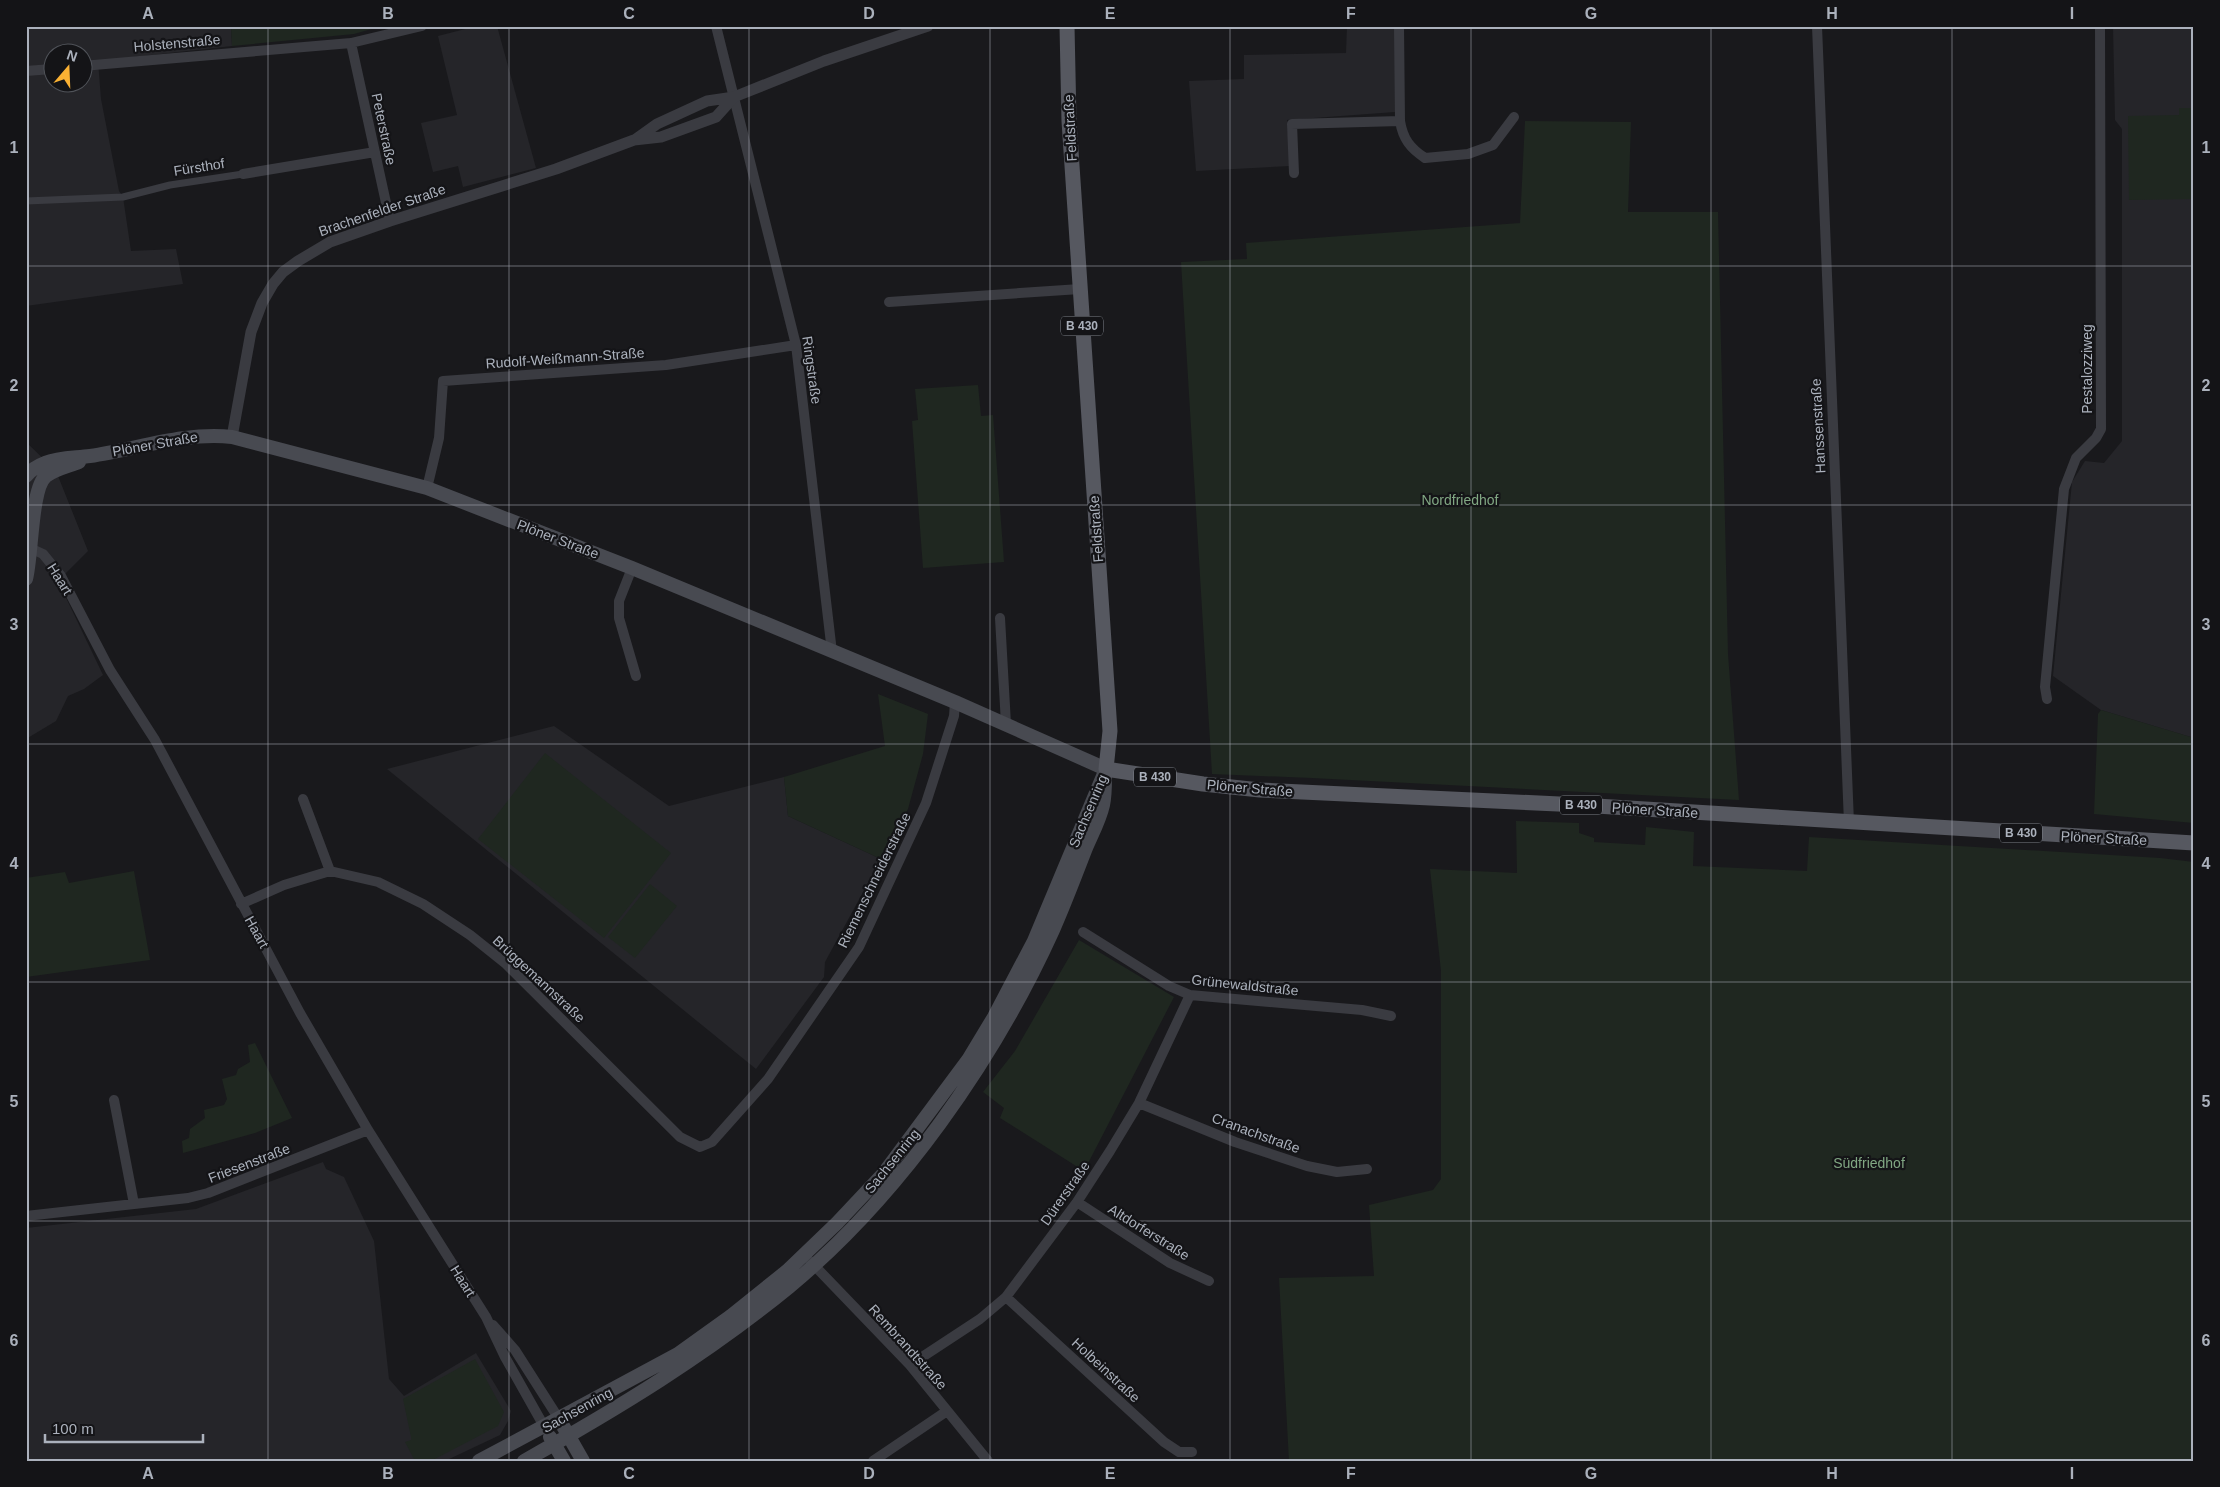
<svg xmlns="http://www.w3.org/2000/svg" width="2220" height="1487" font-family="Arial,sans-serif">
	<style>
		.built { fill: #252529; fill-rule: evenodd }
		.green { fill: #1f2720 }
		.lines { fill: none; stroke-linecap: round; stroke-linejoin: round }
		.pedestrian { stroke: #3a3b41; stroke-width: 7 }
		.minor { stroke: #3a3b41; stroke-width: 10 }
		.tertiary { stroke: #3a3b41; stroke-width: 11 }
		.secondary { stroke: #484a51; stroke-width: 14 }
		.primary { stroke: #565860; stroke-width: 15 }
		.grid { fill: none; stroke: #abb1bc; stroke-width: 1; stroke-opacity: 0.55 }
		.labels { text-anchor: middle; stroke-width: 4.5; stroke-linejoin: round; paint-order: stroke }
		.shield { fill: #141417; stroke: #7e828a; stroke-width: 1 }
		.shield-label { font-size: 12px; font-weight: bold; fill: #abb1bc }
		.street-label { font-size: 14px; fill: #abb1bc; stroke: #141417 }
		.park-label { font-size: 14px; fill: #81a783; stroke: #141417 }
		.neatline { fill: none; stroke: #abb1bc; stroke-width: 2 }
		.grid-label { font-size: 16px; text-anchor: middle; font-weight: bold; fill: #abb1bc }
	</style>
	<rect width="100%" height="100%" fill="#19191c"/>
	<path class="built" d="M26 26H231L232 46 98 61 101 99 119 191 123 197 131 251 176 249 183 284 26 306ZM52 52H82V82H52Z
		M477 26H497L536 168 463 187 458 166 433 172 421 123 457 115 438 36Z
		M1347 26H1395V112L1287 120 1290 166 1196 171 1189 81 1244 79V55L1346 53Z
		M2113 26H2194V738L2101 710 2053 676 2072 482 2085 461 2104 463 2122 441V129L2115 120Z
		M26 442 56 471 88 551 58 581 103 675 84 689 68 696 56 721 26 739Z
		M554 726 669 806 784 777 788 816 881 859 825 962 824 977 756 1069 387 769Z
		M323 1162 326 1169 344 1177 374 1241 389 1379 404 1396 476 1353 511 1411 508 1421 500 1435 445 1461H26V1228L196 1209Z"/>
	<path class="green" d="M231 26H382L354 34 232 46Z
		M2179 108H2194V199L2129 200 2128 116 2179 115Z
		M1525 121 1631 122 1628 212H1718L1728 654 1739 800 1312 778 1212 774 1181 262 1247 259 1246 243 1520 223Z
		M978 385 981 416 993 415 1004 562 923 568 912 421 918 420 915 389Z
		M878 694 928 714 923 754 908 809 881 859 788 816 784 777 885 746Z
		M2101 710 2194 738V823L2094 814 2098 714Z
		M545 753 671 853 604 938 478 839Z
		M1516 821 1579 823V833L1594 838V842L1645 845 1646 827 1694 832 1693 866 1807 871 1809 837 2160 858 2194 862V1461H1289L1279 1278 1374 1276 1369 1205 1433 1190 1441 1179V971L1430 869 1517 873Z
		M134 871 150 960 26 977V878L65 872 69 883Z
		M650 884 677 906 635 958 608 937Z
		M1079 940 1174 997 1084 1171 1000 1118 1004 1108 983 1092 1015 1051Z
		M255 1043 292 1118 255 1133 183 1153 182 1141 189 1138 190 1129 205 1118 204 1110 224 1105 227 1099 222 1079 236 1075 238 1069 250 1062 248 1045Z
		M475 1359 504 1412 498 1426 431 1461H415L405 1442 411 1440V1437L403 1399Z"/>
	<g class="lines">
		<path class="pedestrian" d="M26 201 123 197 170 185 243 174"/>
		<path class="minor" d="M716 26 796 345 832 652
			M1399 26 1400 121C1403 139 1410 148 1425 158L1468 154 1493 145 1514 117
			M1817 26 1849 823
			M351 43 390 221
			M82 66 351 43 422 26
			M26 71 52 69
			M1294 173 1292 124 1400 121
			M243 174 375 152
			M889 302 1080 289
			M427 488 439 438 443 381 666 365 796 345
			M32 549 43 554 61 576 110 670 155 740 300 1013 368 1130 486 1317 505 1357 545 1428
			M632 568 619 601V618L636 676
			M1000 618 1006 724
			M2047 699 2045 687 2064 489 2076 458 2096 438 2101 429 2100 26
			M303 799 330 871
			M241 904 284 885 330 871 378 882 423 904 470 935 505 963 680 1137 700 1147 712 1142 768 1079 859 947 926 803 954 716 955 702
			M1083 932 1169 986 1190 995 1362 1010 1391 1016
			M114 1100 134 1204
			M1139 1103 1235 1142 1307 1166 1337 1172 1367 1169
			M1077 1202 1170 1263 1209 1281
			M26 1216 188 1198 208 1193 368 1130
			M810 1261 910 1365 988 1461
			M1006 1297 1164 1442 1179 1452H1192
			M493 1325 515 1350 559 1419
			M910 1365 980 1319 1006 1297 1077 1202 1110 1151 1139 1103 1190 995
			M873 1461 947 1411"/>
		<path class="tertiary" d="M636 139 657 124 707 101 734 97 824 61 928 26
			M232 437 251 332 262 303 273 284 283 272 298 261 330 242 390 221 556 169 634 140 661 137 716 117 734 97"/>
		<path class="secondary" d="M26 476C31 470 37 466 45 463 59 457 75 458 90 456 138 449 183 432 232 437L427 488 632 568 955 702 1106 769
			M26 579C32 557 31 487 46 476 55 469 69 466 79 462
			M559 1419 583 1461
			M550 1437 564 1461
			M479 1461 678 1354 731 1316 787 1271 837 1223 884 1173 968 1060 994 1017 1034 941 1106 769
			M524 1461C617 1409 706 1355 789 1287 899 1196 994 1060 1053 930 1065 903 1075 876 1086 848 1092 834 1100 819 1103 805 1105 796 1105 786 1105 777"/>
		<path class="primary" d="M1067 26 1069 121 1110 731 1106 769 1203 784 1260 790 1580 805 2194 843"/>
	</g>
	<path class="grid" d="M268 26V1461M509 26V1461M749 26V1461M990 26V1461M1230 26V1461M1471 26V1461M1711 26V1461M1952 26V1461M26 266H2194M26 505H2194M26 744H2194M26 982H2194M26 1221H2194"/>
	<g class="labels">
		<g class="shield">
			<rect x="1061" y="316.5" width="42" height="19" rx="4"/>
			<rect x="1134" y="767.5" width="42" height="19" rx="4"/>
			<rect x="1560" y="795.5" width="42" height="19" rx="4"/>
			<rect x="2000" y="823.5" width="42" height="19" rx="4"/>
		</g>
		<g class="shield-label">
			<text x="1082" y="330">B 430</text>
			<text x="1155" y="781">B 430</text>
			<text x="1581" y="809">B 430</text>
			<text x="2021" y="837">B 430</text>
		</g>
		<g class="street-label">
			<text transform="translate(177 43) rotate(-5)" y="5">Holstenstraße</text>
			<text transform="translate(1070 128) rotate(-93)" y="5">Feldstraße</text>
			<text transform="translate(384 129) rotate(78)" y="5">Peterstraße</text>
			<text transform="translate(199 167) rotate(-9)" y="5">Fürsthof</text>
			<text transform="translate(382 210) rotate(-19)" y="5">Brachenfelder Straße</text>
			<text transform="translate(565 358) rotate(-4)" y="5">Rudolf-Weißmann-Straße</text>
			<text transform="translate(2087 369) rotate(-90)" y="5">Pestalozziweg</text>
			<text transform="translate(812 370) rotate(82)" y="5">Ringstraße</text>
			<text transform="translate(1818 426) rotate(-93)" y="5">Hanssenstraße</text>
			<text transform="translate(155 444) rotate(-10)" y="5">Plöner Straße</text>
			<text transform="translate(1096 529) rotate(-94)" y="5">Feldstraße</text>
			<text transform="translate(558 539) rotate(21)" y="5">Plöner Straße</text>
			<text transform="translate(60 579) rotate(58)" y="5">Haart</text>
			<text transform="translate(1250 788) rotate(5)" y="5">Plöner Straße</text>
			<text transform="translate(1655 810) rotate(4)" y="5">Plöner Straße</text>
			<text transform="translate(1088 811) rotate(-67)" y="5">Sachsenring</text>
			<text transform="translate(2104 838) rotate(3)" y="5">Plöner Straße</text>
			<text transform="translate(874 880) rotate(-64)" y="5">Riemenschneiderstraße</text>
			<text transform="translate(257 932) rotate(61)" y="5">Haart</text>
			<text transform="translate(539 979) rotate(43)" y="5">Brüggemannstraße</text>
			<text transform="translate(1245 985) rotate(6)" y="5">Grünewaldstraße</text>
			<text transform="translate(1256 1133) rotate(20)" y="5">Cranachstraße</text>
			<text transform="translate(892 1161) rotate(-51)" y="5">Sachsenring</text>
			<text transform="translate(249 1163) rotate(-21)" y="5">Friesenstraße</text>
			<text transform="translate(1065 1193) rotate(-55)" y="5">Dürerstraße</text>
			<text transform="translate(1149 1232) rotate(32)" y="5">Altdorferstraße</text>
			<text transform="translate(463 1281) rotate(58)" y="5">Haart</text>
			<text transform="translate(908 1347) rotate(48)" y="5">Rembrandtstraße</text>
			<text transform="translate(1106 1370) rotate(43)" y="5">Holbeinstraße</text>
			<text transform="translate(577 1410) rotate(-29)" y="5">Sachsenring</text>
		</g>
		<g class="park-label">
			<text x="1460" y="505">Nordfriedhof</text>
			<text x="1869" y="1168">Südfriedhof</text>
		</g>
	</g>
	<rect width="2220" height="1487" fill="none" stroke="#141417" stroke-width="55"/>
	<g transform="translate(68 68) rotate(19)"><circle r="24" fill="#141417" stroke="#505359"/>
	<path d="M0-4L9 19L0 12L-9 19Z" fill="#fab133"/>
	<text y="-8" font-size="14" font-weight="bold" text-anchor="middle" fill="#abb1bc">N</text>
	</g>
	<path d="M45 1434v8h158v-8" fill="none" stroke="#abb1bc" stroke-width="2.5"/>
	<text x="52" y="1434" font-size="15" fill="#abb1bc" stroke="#141417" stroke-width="4" paint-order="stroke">100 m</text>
	<rect x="28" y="28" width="2164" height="1432" class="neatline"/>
	<g class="grid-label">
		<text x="148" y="19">A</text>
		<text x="388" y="19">B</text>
		<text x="629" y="19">C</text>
		<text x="869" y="19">D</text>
		<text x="1110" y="19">E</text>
		<text x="1351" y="19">F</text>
		<text x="1591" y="19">G</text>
		<text x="1832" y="19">H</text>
		<text x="2072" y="19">I</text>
		<text x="14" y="153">1</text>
		<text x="2206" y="153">1</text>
		<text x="14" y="391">2</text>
		<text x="2206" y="391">2</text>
		<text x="14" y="630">3</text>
		<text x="2206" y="630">3</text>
		<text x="14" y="869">4</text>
		<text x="2206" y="869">4</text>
		<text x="14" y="1107">5</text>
		<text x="2206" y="1107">5</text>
		<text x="14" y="1346">6</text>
		<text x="2206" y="1346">6</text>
		<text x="148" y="1479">A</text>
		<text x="388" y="1479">B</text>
		<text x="629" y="1479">C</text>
		<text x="869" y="1479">D</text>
		<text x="1110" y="1479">E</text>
		<text x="1351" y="1479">F</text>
		<text x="1591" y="1479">G</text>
		<text x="1832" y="1479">H</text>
		<text x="2072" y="1479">I</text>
	</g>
</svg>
